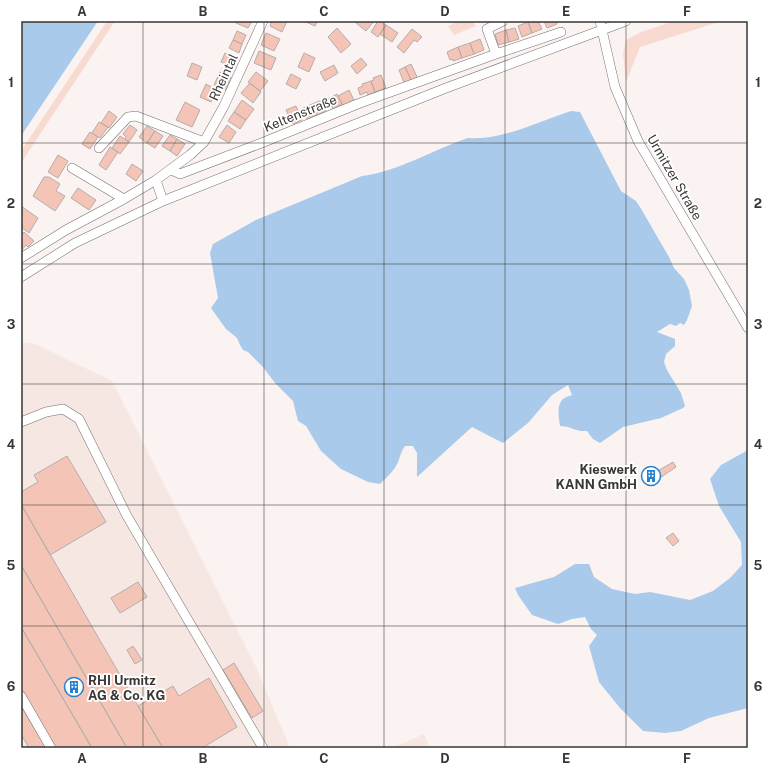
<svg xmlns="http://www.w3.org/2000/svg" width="769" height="769" font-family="'Public Sans',sans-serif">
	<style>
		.built { fill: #f7e7e2 }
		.green { fill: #f9dad1 }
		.water { fill: #aacaeb }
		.building { fill: #f4c5b7; stroke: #b5adab }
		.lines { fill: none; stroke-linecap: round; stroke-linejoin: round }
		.minor-casing { stroke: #766f6d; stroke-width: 10 }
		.minor { stroke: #fff; stroke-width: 9 }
		.grid { fill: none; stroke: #393635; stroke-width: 1; stroke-opacity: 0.55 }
		.labels { text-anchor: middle; stroke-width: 3.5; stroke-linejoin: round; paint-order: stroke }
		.street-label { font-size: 13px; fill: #393635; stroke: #fff }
		.poi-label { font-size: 13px; font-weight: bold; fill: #393635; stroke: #fff; text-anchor: end }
		.neatline { fill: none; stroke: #393635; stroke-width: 1.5 }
		.grid-label { font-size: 13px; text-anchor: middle; font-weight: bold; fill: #393635 }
	</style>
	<rect width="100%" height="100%" fill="#faf3f1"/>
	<path class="built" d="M21 342 35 344 112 381 256 667 290 748H21Z
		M424 734 430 748H392Z"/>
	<path class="green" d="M107 21H115L21 163V151Z
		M458 21H472L476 26 454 35 448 26Z
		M674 21H722L640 47 626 82 623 53 626 40 641 32Z"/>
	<path class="water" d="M21 21H98L21 136Z
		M571 111 580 112 621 191 636 201 640 207 669 257 674 268 684 279 689 290 692 306 687 320 684 325 680 323 676 326 670 324 657 332 675 339V346L666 354 664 362 667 370 681 393 685 406 683 408 661 418 623 427 600 443 593 439 587 431C575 432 571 426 560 426 559 418 556 406 563 399 565 397 569 396 572 395L568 385 552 395 528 423 503 443 472 427 417 477V453L413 446H405C400 453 400 458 397 464 393 472 386 478 380 484L368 482 341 469 321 451 306 426 298 421 293 401 275 383 263 367 248 352 243 350 240 345 237 338 226 329 211 308 218 298 210 253 213 244 256 220 362 176C399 171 433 150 468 138 501 141 540 121 571 111Z
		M748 450V708L709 718 681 731 665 733 643 731 620 708 599 682 589 646 597 635 591 629 585 617 572 619 558 624 532 615 518 595 515 588 554 577 575 564H589L594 577 612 589 635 594 650 592 690 600 713 591 730 578 742 565 741 542 719 506 710 479 721 465Z"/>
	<path class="building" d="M237 21H252L248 28 236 23Z
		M272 21H287L282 32 270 26Z
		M304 21H318L315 26Z
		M357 21H374L366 31 356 23Z
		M378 21H380L386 25 378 37 371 32Z
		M531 21H538L542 29 532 33 528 22Z
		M544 21H556L557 24 547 28Z
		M528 22 532 33 522 37 518 26Z
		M386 25 398 33 392 42 380 34Z
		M337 28 351 44 341 53 328 37Z
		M515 28 519 39 509 42 506 30Z
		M412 29 422 37 417 42 414 40 404 53 397 47Z
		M506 30 509 42 498 45 495 34Z
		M237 31 246 35 242 44 233 40Z
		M266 33 280 39 274 51 261 45Z
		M480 39 484 50 474 54 470 43Z
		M233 40 242 44 239 53 229 48Z
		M470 43 474 54 462 58 458 47Z
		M458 47 462 58 453 61V59L450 60 447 52Z
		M259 51 276 58 271 70 254 63Z
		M225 53 236 59 232 67 221 62Z
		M304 53 315 58 309 72 298 67Z
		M361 58 367 65 357 74 351 66Z
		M192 63 202 67 197 80 187 76Z
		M411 64 418 79 412 82 405 67Z
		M334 65 338 73 325 81 320 72Z
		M405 67 412 82 405 85 399 70Z
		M220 72 231 77 226 90 214 85Z
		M256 72 268 81 260 91 248 82Z
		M291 74 301 79 296 89 286 84Z
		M381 75 386 88 375 92 371 81 374 80 373 78Z
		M371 81 375 92 368 95 367 92 360 95 358 88 363 86 362 84Z
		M250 83 261 92 253 103 241 93Z
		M206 84 217 90 211 102 200 97Z
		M349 90 354 100 343 106 338 96Z
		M337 94 342 104 333 109 328 99Z
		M242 100 254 109 246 120 234 112Z
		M322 100 326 111 317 115 312 104Z
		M185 102 200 110 192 127 176 120Z
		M312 104 317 115 307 119 303 108Z
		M296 106 302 120 293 124 286 110Z
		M109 111 117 117 109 128 101 123Z
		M234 112 246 120 240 129 228 121Z
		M99 122 108 127 100 138 92 133Z
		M130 125 137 130 129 142 125 139 126 137 123 134Z
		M227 125 236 132 229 143 219 137Z
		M147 126 155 131 147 143 139 137Z
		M155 131 163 136 155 148 147 143Z
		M90 132 98 137 90 149 82 144Z
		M170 135 177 139 170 151 162 146Z
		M120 136 129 142 120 154 112 148Z
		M177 139 185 144 177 156 170 151Z
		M110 147 118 152 106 170 99 165Z
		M58 155 68 161 58 178 48 172Z
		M132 164 143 171 136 181 126 174Z
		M44 177H49L60 184 56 191 65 196 55 211 33 196Z
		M78 188 96 200 89 210 71 198Z
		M21 206 38 218 29 233 21 227Z
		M24 232 34 241 28 247 26 245 21 251V235Z
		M67 456 106 522 50 555 21 504V492L38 482 34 475Z
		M673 462 676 467 660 478 656 472Z
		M653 467 660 478 650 485 643 473Z
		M21 504 138 706 163 748H127L21 565Z
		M673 533 679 541 673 546 666 538Z
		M21 565 127 748H92L21 627Z
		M138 582 147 597 120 613 111 598Z
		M21 627 92 748H56L21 688Z
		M133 646 142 660 135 664 127 650Z
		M234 663 263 711 252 718 223 670Z
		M209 678 237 727 202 748H163L138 706 173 686 179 696Z
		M21 706 46 748H29L21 734Z"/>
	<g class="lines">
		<defs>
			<path id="minor" d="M600 21 615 87 638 141 748 328
				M496 54 487 29 503 21
				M99 148 128 117 136 116 204 142
				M72 168 124 199
				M171 170 180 174 264 142 360 103 496 54 561 32
				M163 201 156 180 190 155 204 142 224 106 263 21
				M21 258 66 230 124 199 156 180
				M21 277 75 243 163 201 446 88 626 21
				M21 422 46 412 63 409 79 419 127 516 263 748
				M21 696 51 748"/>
		</defs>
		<use href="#minor" class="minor-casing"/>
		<use href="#minor" class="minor"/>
	</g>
	<path class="grid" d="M143 21V748M264 21V748M384 21V748M505 21V748M626 21V748M21 143H748M21 264H748M21 384H748M21 505H748M21 626H748"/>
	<defs>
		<symbol id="building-ring" viewBox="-11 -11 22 22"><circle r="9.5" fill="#fff" stroke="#2682cf" stroke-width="1.5"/><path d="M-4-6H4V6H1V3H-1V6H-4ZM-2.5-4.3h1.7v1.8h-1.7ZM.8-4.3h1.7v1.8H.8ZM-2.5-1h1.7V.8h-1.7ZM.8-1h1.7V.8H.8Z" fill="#2682cf"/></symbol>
	</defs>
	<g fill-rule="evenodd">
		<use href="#building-ring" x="640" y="465" width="22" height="22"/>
		<use href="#building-ring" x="63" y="676" width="22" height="22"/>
	</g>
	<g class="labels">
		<g class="street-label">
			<text transform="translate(223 77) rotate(-65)" y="5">Rheintal</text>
			<text transform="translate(300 113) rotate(-22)" y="5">Keltenstraße</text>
			<text transform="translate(675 177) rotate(60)" y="5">Urmitzer Straße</text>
		</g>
		<g class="poi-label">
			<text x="637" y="474">Kieswerk<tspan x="637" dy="15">KANN GmbH</tspan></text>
			<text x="88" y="685" text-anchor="start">RHI Urmitz<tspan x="88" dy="15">AG &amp; Co. KG</tspan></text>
		</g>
	</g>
	<rect width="769" height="769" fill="none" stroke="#ffffff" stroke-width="44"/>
	<rect x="22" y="22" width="725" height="725" class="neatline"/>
	<g class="grid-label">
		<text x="82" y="16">A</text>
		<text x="203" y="16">B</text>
		<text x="324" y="16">C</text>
		<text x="445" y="16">D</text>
		<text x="566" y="16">E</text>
		<text x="687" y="16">F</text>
		<text x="11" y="87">1</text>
		<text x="758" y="87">1</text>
		<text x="11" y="208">2</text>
		<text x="758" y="208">2</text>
		<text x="11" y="329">3</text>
		<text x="758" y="329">3</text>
		<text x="11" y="449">4</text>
		<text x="758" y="449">4</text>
		<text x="11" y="570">5</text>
		<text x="758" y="570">5</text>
		<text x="11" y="691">6</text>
		<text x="758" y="691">6</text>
		<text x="82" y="763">A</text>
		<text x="203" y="763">B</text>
		<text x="324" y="763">C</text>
		<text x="445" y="763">D</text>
		<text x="566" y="763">E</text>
		<text x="687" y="763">F</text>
	</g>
</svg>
